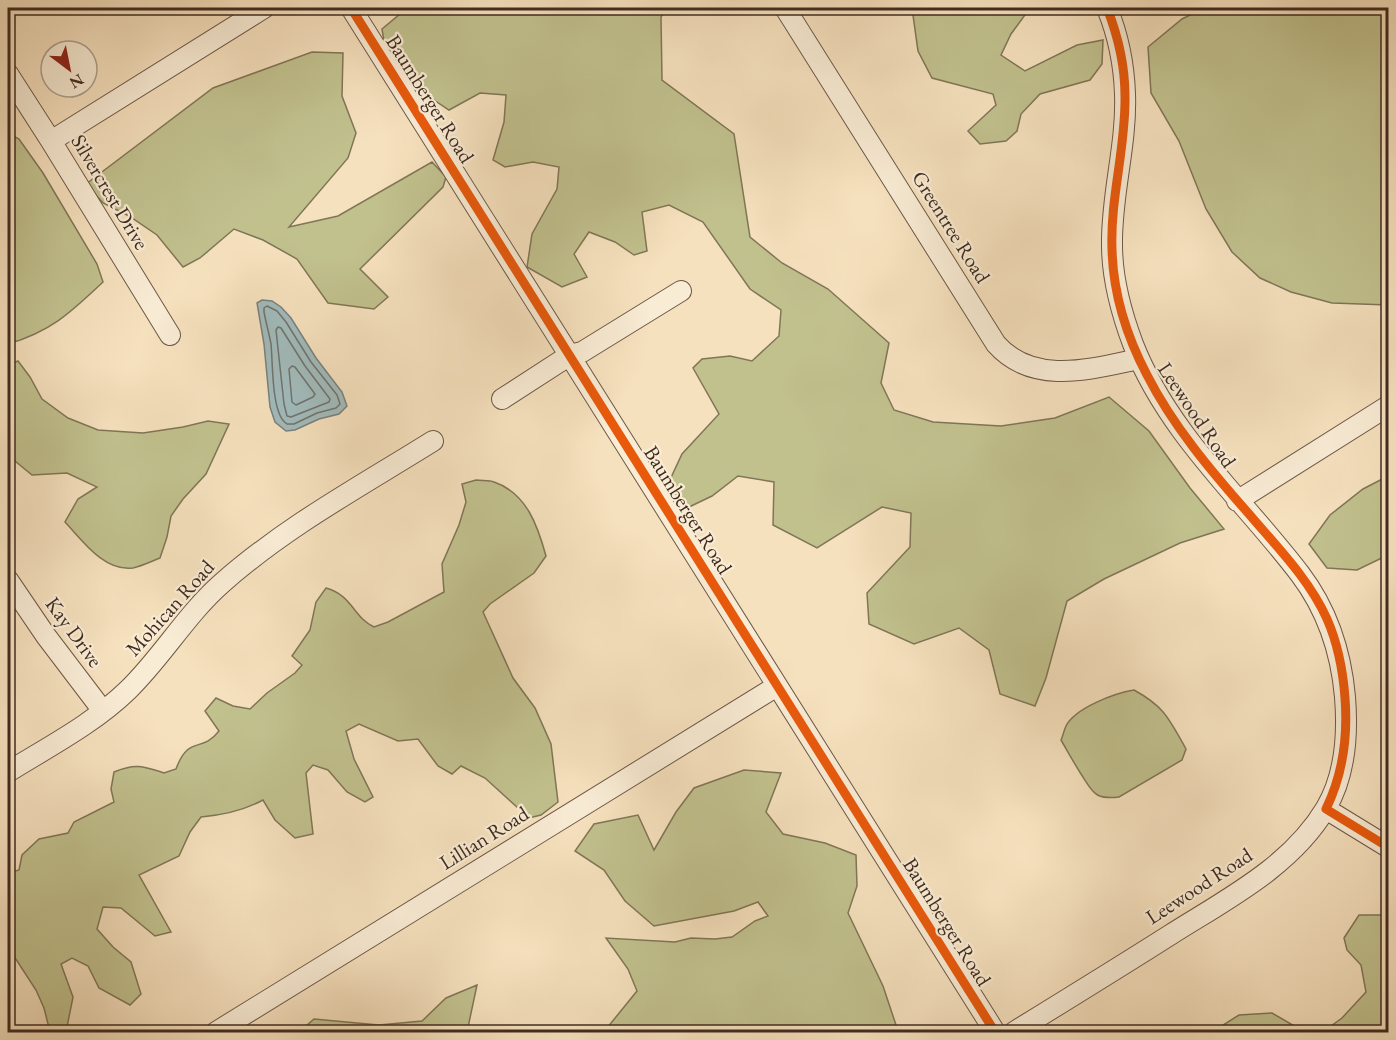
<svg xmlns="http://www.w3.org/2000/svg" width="1396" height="1040" font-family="'EB Garamond',serif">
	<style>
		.green { fill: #c1c18e; stroke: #807657; stroke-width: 1.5 }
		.water { fill: #a1bbbc; stroke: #7a817e; stroke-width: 1.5 }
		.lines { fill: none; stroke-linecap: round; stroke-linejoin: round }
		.shore { stroke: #70736e; stroke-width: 1.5 }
		.minor-casing { stroke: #6e5848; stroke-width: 22 }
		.minor { stroke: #f9ecd5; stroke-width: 20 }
		.cycleway-casing { stroke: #f9ecd5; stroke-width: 13 }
		.cycleway { stroke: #e8590c; stroke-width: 9 }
		.labels { text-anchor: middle; stroke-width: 4.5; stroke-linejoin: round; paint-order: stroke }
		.street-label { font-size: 21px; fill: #402b20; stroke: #f9ecd5 }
	</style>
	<rect width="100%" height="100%" fill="#f6e1be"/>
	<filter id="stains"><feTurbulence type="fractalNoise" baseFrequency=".00333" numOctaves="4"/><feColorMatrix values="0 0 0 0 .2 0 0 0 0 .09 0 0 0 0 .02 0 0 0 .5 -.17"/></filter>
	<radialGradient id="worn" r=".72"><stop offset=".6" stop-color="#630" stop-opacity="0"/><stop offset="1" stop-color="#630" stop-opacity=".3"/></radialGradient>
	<path class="green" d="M414 8H667L661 17 662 80 734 134 750 237 782 263 828 289 889 343 881 383 894 410 933 422 1001 426 1055 418 1109 397 1149 431 1190 488 1224 529 1180 543 1104 579 1067 601 1046 678 1035 706 1000 694 989 650 959 628 914 644 869 624 867 593 910 547 911 513 882 507 817 548 773 525 774 482 738 476 712 496 687 508 668 484 682 454 719 414 693 368 702 359 730 356 752 361 779 336 781 310 750 289 703 222 669 205 642 212 647 251 634 255 615 242 589 232 574 254 587 277 562 287 527 267 532 234 557 189 559 167 533 162 505 167 493 160 504 122 506 95 480 93 449 110 431 98 405 56 384 41 382 29 400 14Z
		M912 8H1030L1011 34 1001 55 1025 71 1077 45 1103 40 1102 64 1090 80 1040 94 1021 114 1017 131 1006 141 980 144 968 131 996 105 993 94 932 78 918 51Z
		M1204 8H1388V305L1332 303 1291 292 1260 278 1232 252 1206 209 1179 141 1151 93 1148 47 1182 19Z
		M312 52 343 53 342 96 356 133 348 158 289 227 338 216 432 162 446 177 443 187 360 269 388 297 374 309 328 303 297 259 263 240 234 229 200 258 183 267 157 235 129 216 103 203 86 184 213 88Z
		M8 133 19 139 43 173 97 264 103 282C71 312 52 331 8 344Z
		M18 361 30 377 42 399 68 418 98 430 143 433 183 427 208 421 229 424 206 474 183 499 171 516 167 537 160 558C152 561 142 566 133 568 104 572 82 540 65 522L78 499 97 487 67 473 32 475 15 461 8 452V365Z
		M1388 476V555L1357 570 1327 568 1309 544 1330 515 1363 489Z
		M476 480C482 481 489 480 494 482 527 493 538 527 546 556L534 573 490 604 483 612 513 678 535 708 551 744 558 802 541 815 529 818 485 778 461 766 452 774 438 766 418 739 398 741 359 724 346 731 354 759 373 797 365 802 347 792 328 770 313 765 306 773 313 834 295 838 275 820 263 800C243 811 224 815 201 817L190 832 179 856 139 875 171 932 155 936 121 908 103 907 97 929 113 947 131 962 141 994 130 1005 99 988 88 966 72 958 61 964 73 997 66 1032H50L44 1008 36 990 8 947V873L19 870 22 855 39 839 68 833 74 822 114 802 111 789 114 772C135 763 143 766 164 773L176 769C189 734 201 754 219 731L205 711 216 698 233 706 250 709 267 693 295 673 302 665 292 656 310 630 316 602 326 588C352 595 354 618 374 627L388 622 444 592 442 564 459 525 466 502 462 484Z
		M1134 690C1165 707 1169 719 1186 749L1182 760 1119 797C1094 800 1093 792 1081 774 1074 763 1068 752 1061 740 1063 736 1064 730 1066 726 1075 708 1115 693 1134 690Z
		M744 770 781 773 766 812 783 834 825 843 856 855 857 886 848 913 883 986 897 1028 902 1032H610L607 1028 637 991 628 969 606 938 675 942 691 938 715 939 732 937 755 921 768 916 758 902 734 911 654 926 625 901 604 870 575 851 594 824 638 815 654 850 676 812 694 788Z
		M1359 915H1388V1032H1212L1239 1015 1272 1013 1296 1027 1324 1031 1342 1018 1366 992 1361 965 1347 950 1344 938Z
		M477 985 467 1032H299L314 1019 379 1025 422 1021 446 998Z"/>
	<path class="water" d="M262 300 272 301 281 307 291 318 316 358 342 392 347 406 339 414 319 419 295 430 286 431 275 422 270 407 264 344 257 303Z"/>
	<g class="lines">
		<path class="shore" d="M267 306 277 311 286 322 311 362 337 395 340 404 336 408 317 413 294 424H287C271 415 273 362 271 344 269 333 266 323 264 312V308Z
			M278 327 281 328 305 366 330 399 329 402 291 417 287 416 284 404 276 330Z
			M292 366 295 367 315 394 313 397 296 405 292 402 289 369Z"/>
		<defs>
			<path id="minor" d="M351 8 995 1032
				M785 8 996 344C1033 386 1091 369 1139 359
				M8 74 51 141 170 335
				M51 141 264 8
				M502 399 570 355 582 352 681 291
				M1237 501 1388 406
				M8 580 46 636 103 711
				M8 772C48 747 93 724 128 690 162 657 186 615 221 584 285 527 361 486 433 441
				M1326 809 1388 847
				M216 1032 777 686
				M1014 1032C1066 1000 1118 968 1170 935 1225 900 1291 867 1326 808 1345 776 1348 734 1345 697 1341 651 1328 611 1300 574 1243 499 1168 434 1133 344 1121 312 1112 280 1112 245 1111 195 1127 145 1125 94 1124 64 1118 35 1107 8"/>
		</defs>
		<use href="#minor" class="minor-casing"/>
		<use href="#minor" class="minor"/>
		<defs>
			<path id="cycleway" d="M351 8 995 1032
				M1107 8C1118 36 1125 65 1125 96 1126 147 1110 198 1112 249 1113 293 1127 337 1147 375 1173 426 1211 471 1249 514 1277 547 1309 579 1327 619 1338 644 1343 671 1345 698 1348 737 1343 774 1326 809L1388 847"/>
		</defs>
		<use href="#cycleway" class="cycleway-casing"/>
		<use href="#cycleway" class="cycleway"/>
	</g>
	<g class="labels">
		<g class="street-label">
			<text transform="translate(430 99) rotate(58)" y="7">Baumberger Road</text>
			<text transform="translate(110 192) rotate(59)" y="7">Silvercrest Drive</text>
			<text transform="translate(951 227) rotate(58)" y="7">Greentree Road</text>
			<text transform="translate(1197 415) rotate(56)" y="7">Leewood Road</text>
			<text transform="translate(688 510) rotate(58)" y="7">Baumberger Road</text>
			<text transform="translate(170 608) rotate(-48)" y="7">Mohican Road</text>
			<text transform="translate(74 632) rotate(54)" y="7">Kay Drive</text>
			<text transform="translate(484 838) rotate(-32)" y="7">Lillian Road</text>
			<text transform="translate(1199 886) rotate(-33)" y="7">Leewood Road</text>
			<text transform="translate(947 922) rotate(58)" y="7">Baumberger Road</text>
		</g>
	</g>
	<rect width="1396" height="1040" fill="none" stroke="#f6e1be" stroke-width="30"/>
	<rect x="9" y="9" width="1378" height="1022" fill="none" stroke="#402b20" stroke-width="3"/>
	<rect x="15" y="15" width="1366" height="1010" fill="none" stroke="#402b20" stroke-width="1.5"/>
	<g transform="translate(69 69) rotate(148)"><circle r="28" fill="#f9ecd5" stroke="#af9f8d" stroke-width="1.5"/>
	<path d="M0-4.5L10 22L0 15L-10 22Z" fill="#8f2418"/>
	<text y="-9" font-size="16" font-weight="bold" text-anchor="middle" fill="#402b20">N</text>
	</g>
	<rect width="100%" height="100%" filter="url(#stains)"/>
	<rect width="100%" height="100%" fill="url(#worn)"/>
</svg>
